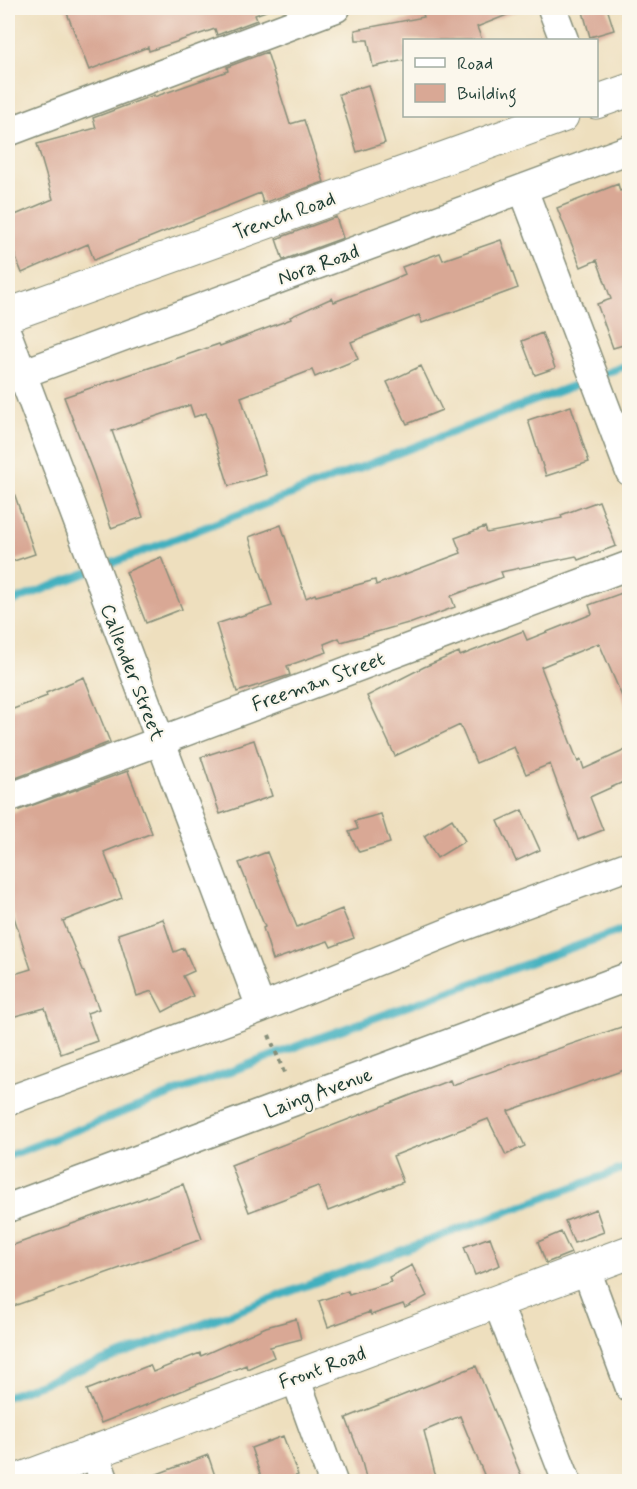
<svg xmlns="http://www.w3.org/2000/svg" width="637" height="1489" font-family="Mynerve,sans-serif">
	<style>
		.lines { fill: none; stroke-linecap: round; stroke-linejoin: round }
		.stream { stroke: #42b0bf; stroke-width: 8 }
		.building { fill: #d9a895 }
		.minor-casing { stroke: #868e79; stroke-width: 31 }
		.tertiary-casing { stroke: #868e79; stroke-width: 35 }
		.path { stroke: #868e79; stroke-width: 4; stroke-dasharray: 4.5 4.5; stroke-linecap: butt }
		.minor { stroke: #fff; stroke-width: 28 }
		.tertiary { stroke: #fff; stroke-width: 33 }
		.labels { text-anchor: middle; stroke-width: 4.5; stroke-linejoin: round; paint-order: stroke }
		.street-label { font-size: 20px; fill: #1f3d34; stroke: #fbf7ec }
	</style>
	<rect width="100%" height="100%" fill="#fbf7ec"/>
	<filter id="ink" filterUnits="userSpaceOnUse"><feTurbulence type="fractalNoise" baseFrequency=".0167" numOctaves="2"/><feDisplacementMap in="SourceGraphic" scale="12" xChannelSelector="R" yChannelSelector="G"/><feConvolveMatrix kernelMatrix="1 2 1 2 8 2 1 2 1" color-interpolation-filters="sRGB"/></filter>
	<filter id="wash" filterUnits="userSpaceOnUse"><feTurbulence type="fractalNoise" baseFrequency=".008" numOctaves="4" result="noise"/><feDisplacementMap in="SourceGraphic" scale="24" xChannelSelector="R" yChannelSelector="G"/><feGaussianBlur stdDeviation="1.35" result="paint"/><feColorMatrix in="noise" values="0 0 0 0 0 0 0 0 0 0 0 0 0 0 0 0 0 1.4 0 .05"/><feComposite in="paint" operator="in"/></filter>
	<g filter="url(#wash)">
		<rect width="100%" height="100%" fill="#eedfbe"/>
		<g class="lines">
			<path class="stream" d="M8 603 630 364
				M8 1156 321 1037 630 927
				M8 1396 630 1166"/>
		</g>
		<g id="blocks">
			<path class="building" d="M65 8H266V11L255 15 257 20 217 35 215 29 149 51 148 47 89 70Z
				M421 8H522V9L477 27 482 40H405V60L373 67 368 40H356L355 30 424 17Z
				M582 8H607L614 30 590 37Z
				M267 52 290 124 304 120 324 182 263 203 260 193 94 260 88 244 22 273 8 238V218L53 199 37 144 96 128 93 118 154 95V97L228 71 227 67Z
				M368 85 385 143 357 152 339 94Z
				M618 184 620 191 630 188V343L613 348 597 304 611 299 597 260 581 267 557 208Z
				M336 217 343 238 283 260 276 239Z
				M501 240 518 288 422 323 419 315 351 342 358 359 315 377 312 370 241 397 266 475 229 486 206 413 194 417 190 405 112 431 143 517 111 528 94 475 64 397 219 344 220 346 291 319 290 317 332 298 334 302 394 279 405 274 402 267 440 253 443 260Z
				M542 333 555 368 535 375 522 341Z
				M421 366 442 410 407 424 387 382Z
				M571 406 589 462 546 476 528 420Z
				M11 484 35 554 8 563V485Z
				M599 501 616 546 578 560 576 556 501 572 503 577 451 596 455 607 409 624 408 623 341 642 339 638 324 644 327 652 287 666 290 675 237 692 216 624 272 606 249 537 281 525 306 598 315 594 316 596 375 580 376 585 461 553 455 538 485 527 487 533 562 518 561 515Z
				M161 557 182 609 146 623 126 572Z
				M630 590V715L599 643 541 667 578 762 581 760 584 769 630 748V779L590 797 603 830 578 840 550 764 526 774 514 747 476 763 460 725 395 756 367 696 424 667 459 652 460 656 523 631 527 640 592 614 589 605Z
				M84 677 110 742 8 781V711L47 696 46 693Z
				M254 740 272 796 220 814 201 757Z
				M128 771 152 833 104 852 122 898 63 921 99 1009 87 1013 97 1041 61 1054 45 1008 8 1018V976L31 969 8 899V814Z
				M522 810 540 850 516 861 498 821Z
				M381 814 390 843 359 852 349 832 358 829 355 821Z
				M452 819 465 841 437 858 424 836Z
				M267 852 297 927 342 909 354 938 331 947 328 941 273 960 263 928 265 927 239 863Z
				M163 919 174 952 184 948 194 971 183 976 193 996 163 1012 152 991 137 996 118 934Z
				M630 1024V1068L508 1111 525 1146 506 1155 488 1119 393 1156 403 1182 328 1211 318 1186 249 1212 231 1165 450 1080 452 1085Z
				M183 1184 202 1239 8 1308V1247Z
				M596 1209 604 1232 574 1243 565 1221Z
				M561 1232 571 1253 546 1263 538 1242Z
				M490 1237 500 1265 475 1275 464 1247Z
				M412 1265 427 1296 405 1308 403 1304 371 1315 370 1312 328 1327 319 1301 348 1291 349 1295 391 1282 389 1277Z
				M296 1319 301 1339 270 1347 274 1357 247 1369 246 1365 101 1423 87 1390 150 1365 153 1372 200 1353 201 1356 266 1327Z
				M476 1366 524 1482H487L460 1416 424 1431 437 1482H367L361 1458 346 1418Z
				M283 1436 298 1475 281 1482H263L251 1448Z
				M208 1455 217 1482H145L144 1479Z"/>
		</g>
	</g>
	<g filter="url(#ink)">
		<use href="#blocks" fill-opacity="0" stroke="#868e79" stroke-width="1.5"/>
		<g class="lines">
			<defs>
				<path id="minor" d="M552 8 564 40
					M8 132 336 8
					M523 189 630 472
					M8 336 261 1008
					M8 379 630 149
					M8 798 630 565
					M8 1101 261 1008 459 928 630 865
					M8 1208 630 976
					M586 1269 630 1388
					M497 1302 567 1482
					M295 1377 333 1482
					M94 1452 105 1482"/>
				<path id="tertiary" d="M596 102 630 90
					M8 315 562 116
					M14 1482 630 1252"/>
			</defs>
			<use href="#minor" class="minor-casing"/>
			<use href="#tertiary" class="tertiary-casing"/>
			<path class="path" d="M269 1035 285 1075"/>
			<use href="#minor" class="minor"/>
			<use href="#tertiary" class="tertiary"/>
		</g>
	</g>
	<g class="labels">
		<g class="street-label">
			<text transform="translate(284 215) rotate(-20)" y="7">Trench Road</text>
			<text transform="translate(318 264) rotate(-20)" y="7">Nora Road</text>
			<text transform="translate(133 672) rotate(69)" y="7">Callender Street</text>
			<text transform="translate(318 681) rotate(-20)" y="7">Freeman Street</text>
			<text transform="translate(318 1092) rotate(-20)" y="7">Laing Avenue</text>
			<text transform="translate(322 1367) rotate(-20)" y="7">Front Road</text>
		</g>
	</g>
	<rect width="637" height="1489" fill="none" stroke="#fbf7ec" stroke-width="30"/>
	<rect x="403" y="39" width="195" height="78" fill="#fbf7ec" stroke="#a3ada2" stroke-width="1.5"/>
	<rect x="415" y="58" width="30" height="9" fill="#ffffff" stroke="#a3ada2" stroke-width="1.5"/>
	<text x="457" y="69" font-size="18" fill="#1f3d34">Road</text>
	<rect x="415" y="84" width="30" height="18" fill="#d9a895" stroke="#a3ada2" stroke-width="1.5"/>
	<text x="457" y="99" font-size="18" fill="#1f3d34">Building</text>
</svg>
